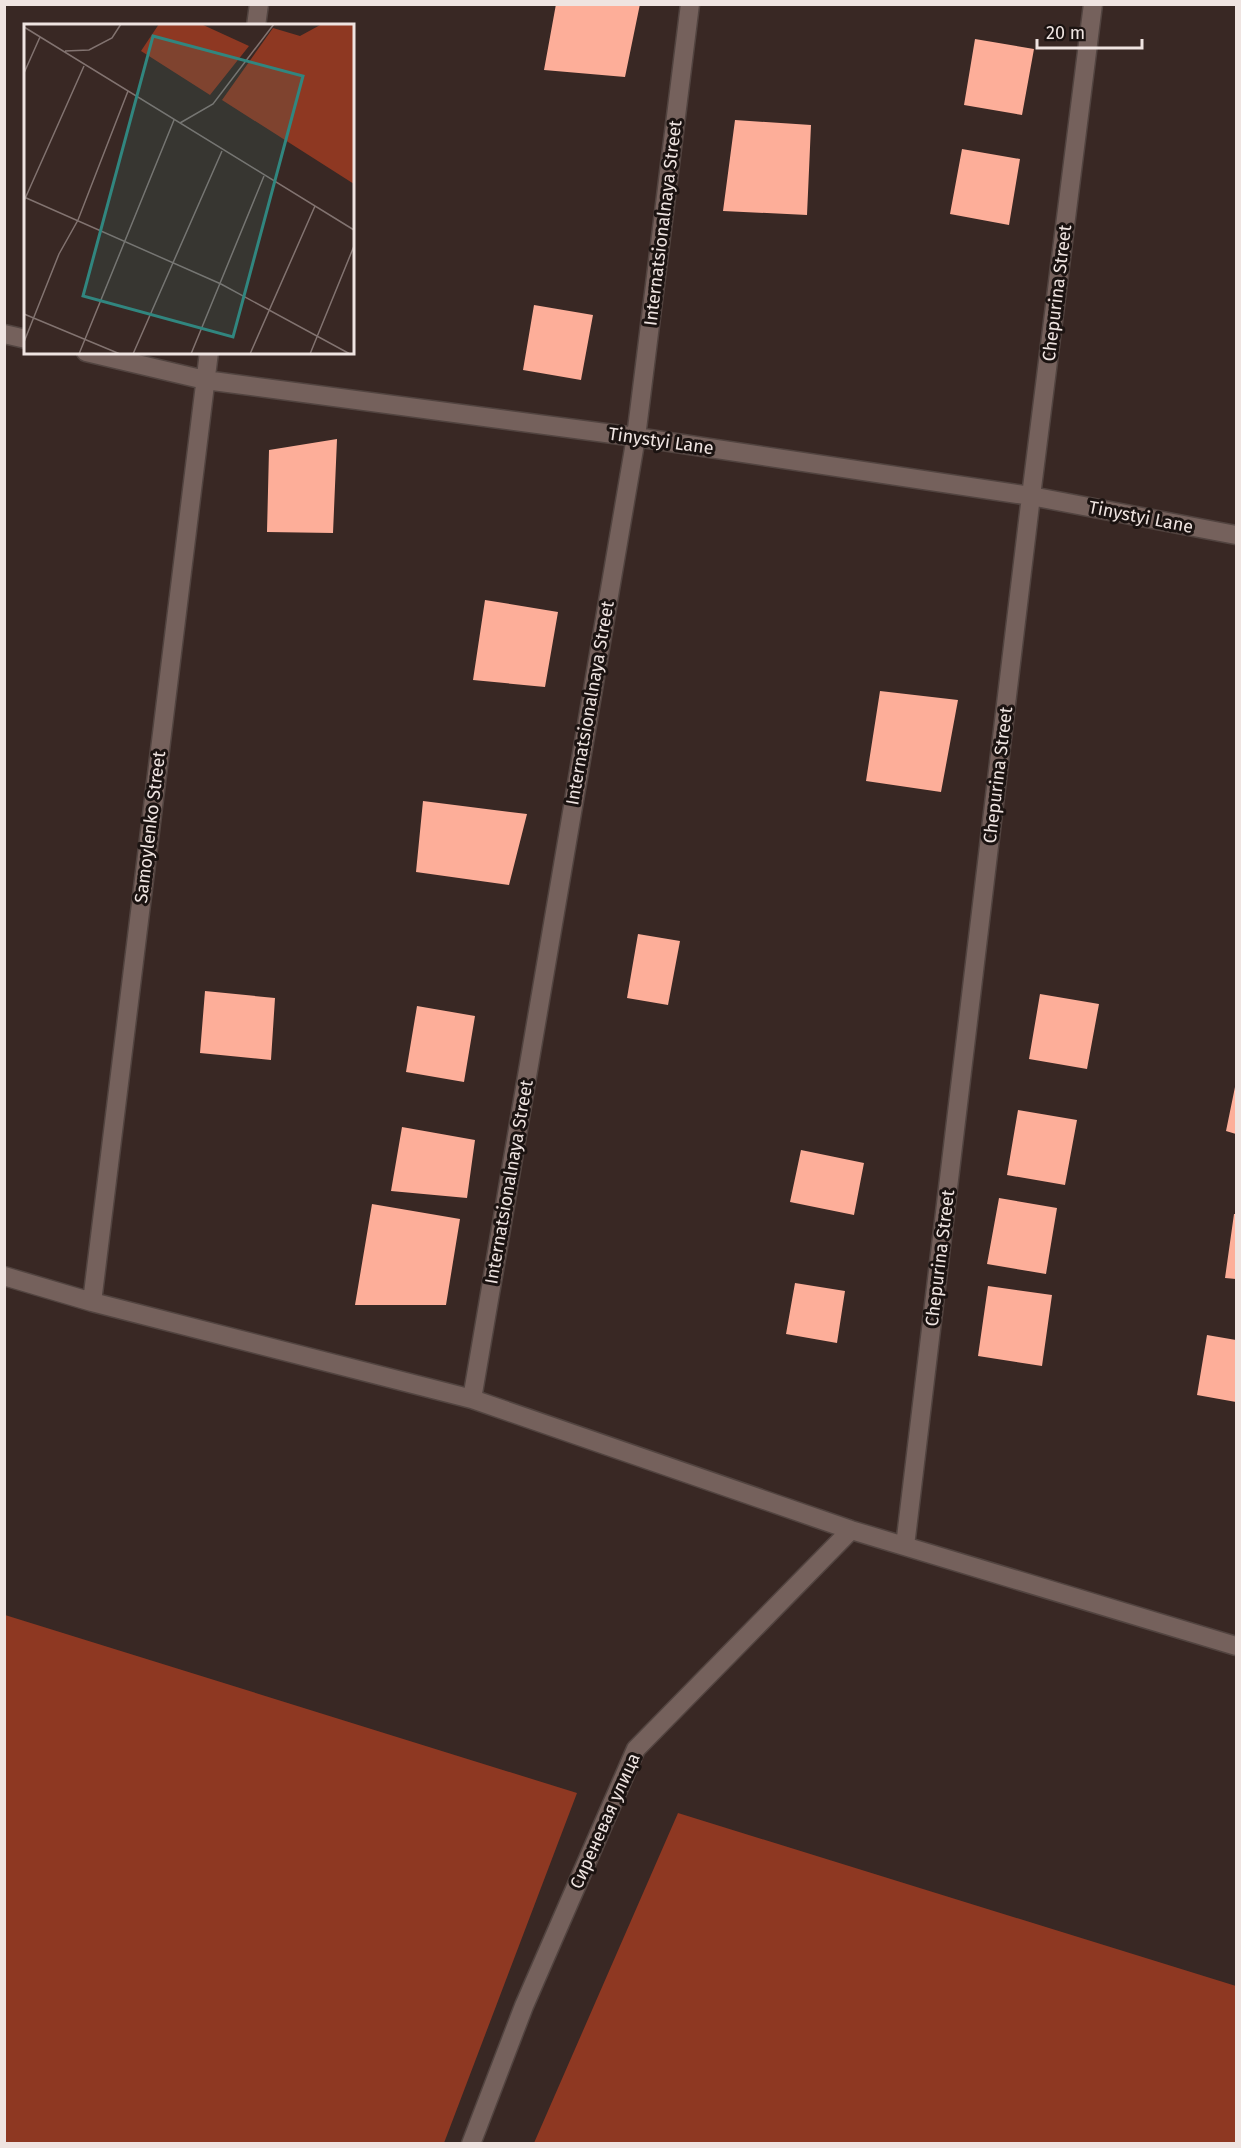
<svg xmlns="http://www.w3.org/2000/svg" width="1241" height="2148" font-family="'Fira Sans',sans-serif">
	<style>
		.forest { fill: #8e3822 }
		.building { fill: #fdae99 }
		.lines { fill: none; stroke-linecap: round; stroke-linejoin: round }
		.street-casing { stroke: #524440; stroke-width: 21 }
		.street { stroke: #75615c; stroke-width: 18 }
		.labels { text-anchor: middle; stroke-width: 6; stroke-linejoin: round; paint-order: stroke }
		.street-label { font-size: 18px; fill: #efe4e1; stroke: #1b1311 }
		.inset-road { fill: none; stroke: #827370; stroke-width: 1.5 }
		.view { fill: #31867f; fill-opacity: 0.15; stroke: #31867f; stroke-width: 3 }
		.inset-edge { fill: none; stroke: #efe4e1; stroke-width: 3 }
	</style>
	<rect width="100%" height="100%" fill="#392824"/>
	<path class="forest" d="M5 1615 577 1793 444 2143H5Z
		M678 1813 1236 1986V2143H534Z"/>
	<path class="building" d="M556 4H640L625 77 544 70Z
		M975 39 1034 49 1022 115 964 105Z
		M735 120 811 125 807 215 723 211Z
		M962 149 1020 159 1009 225 950 214Z
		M534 305 593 315 581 380 523 370Z
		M337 439 333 533 267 532 269 450Z
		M485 600 558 612 545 687 473 680Z
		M880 691 958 700 941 792 866 781Z
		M423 801 527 814 509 885 416 872Z
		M638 934 680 941 668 1005 627 998Z
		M205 991 275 998 271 1060 200 1053Z
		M1040 994 1099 1004 1087 1069 1029 1059Z
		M417 1006 475 1016 464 1082 406 1072Z
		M1235 1087H1236V1134L1226 1131Z
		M1018 1110 1077 1120 1065 1185 1007 1175Z
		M402 1127 475 1140 467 1198 391 1191Z
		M801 1150 864 1163 854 1215 790 1202Z
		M999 1198 1057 1208 1046 1274 987 1264Z
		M372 1204 460 1219 446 1305H355Z
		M1234 1214H1236V1279L1225 1278Z
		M795 1283 845 1291 837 1343 786 1334Z
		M988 1286 1052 1295 1042 1366 978 1356Z
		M1207 1335 1236 1340V1402L1197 1395Z"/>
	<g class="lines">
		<defs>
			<path id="street" d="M256 26 259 4
				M4 334 26 339
				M86 352 205 380 636 437 1031 496 1236 535
				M4 1276 92 1302 472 1399 851 1530 1236 1646
				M92 1302 209 352
				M472 1399 636 437 690 4
				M905 1546 1031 496 1093 4
				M471 2144 524 2006 636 1749 851 1530"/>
		</defs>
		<use href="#street" class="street-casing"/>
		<use href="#street" class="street"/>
	</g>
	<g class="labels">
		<g class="street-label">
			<text transform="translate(663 223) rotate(-83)" y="6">Internatsionalnaya Street</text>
			<text transform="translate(1057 293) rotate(-83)" y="6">Chepurina Street</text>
			<text transform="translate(661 441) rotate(8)" y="6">Tinystyi Lane</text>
			<text transform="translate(1141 517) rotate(11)" y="6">Tinystyi Lane</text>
			<text transform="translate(590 703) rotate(-80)" y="6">Internatsionalnaya Street</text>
			<text transform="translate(998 775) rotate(-83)" y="6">Chepurina Street</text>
			<text transform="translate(150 827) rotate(-83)" y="6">Samoylenko Street</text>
			<text transform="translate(509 1182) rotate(-80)" y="6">Internatsionalnaya Street</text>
			<text transform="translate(940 1258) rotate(-83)" y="6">Chepurina Street</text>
			<text transform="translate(605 1821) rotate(-66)" y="6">Сиреневая улица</text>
		</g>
	</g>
	<g transform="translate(24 24)">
		<rect width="330" height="330" fill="#392824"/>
		<path d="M135 0H177L225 22 186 71 117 27ZM298 0H330V160L198 76 249 4 276 12Z" fill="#8e3822"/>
		<path class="inset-road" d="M0 3 330 206M41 27 65 26 88 14 97 0M0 49 16 13M156 99 189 80 250 0M0 173 197 260 326 330M0 177 60 42M0 290 96 330M0 318 35 230 54 196 104 67M55 330 150 96M109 330 198 127M167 330 240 152M226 330 291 182M286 330 330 222"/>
		<path class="view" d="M129 12 279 52 209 313 59 272Z"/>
		<rect width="330" height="330" class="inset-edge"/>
	</g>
	<rect width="1241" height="2148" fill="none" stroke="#efe4e1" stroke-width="12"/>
	<path d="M1037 39v9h105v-9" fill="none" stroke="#efe4e1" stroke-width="3"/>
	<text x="1046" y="39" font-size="18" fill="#efe4e1" stroke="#1b1311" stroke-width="4.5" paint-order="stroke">20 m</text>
</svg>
